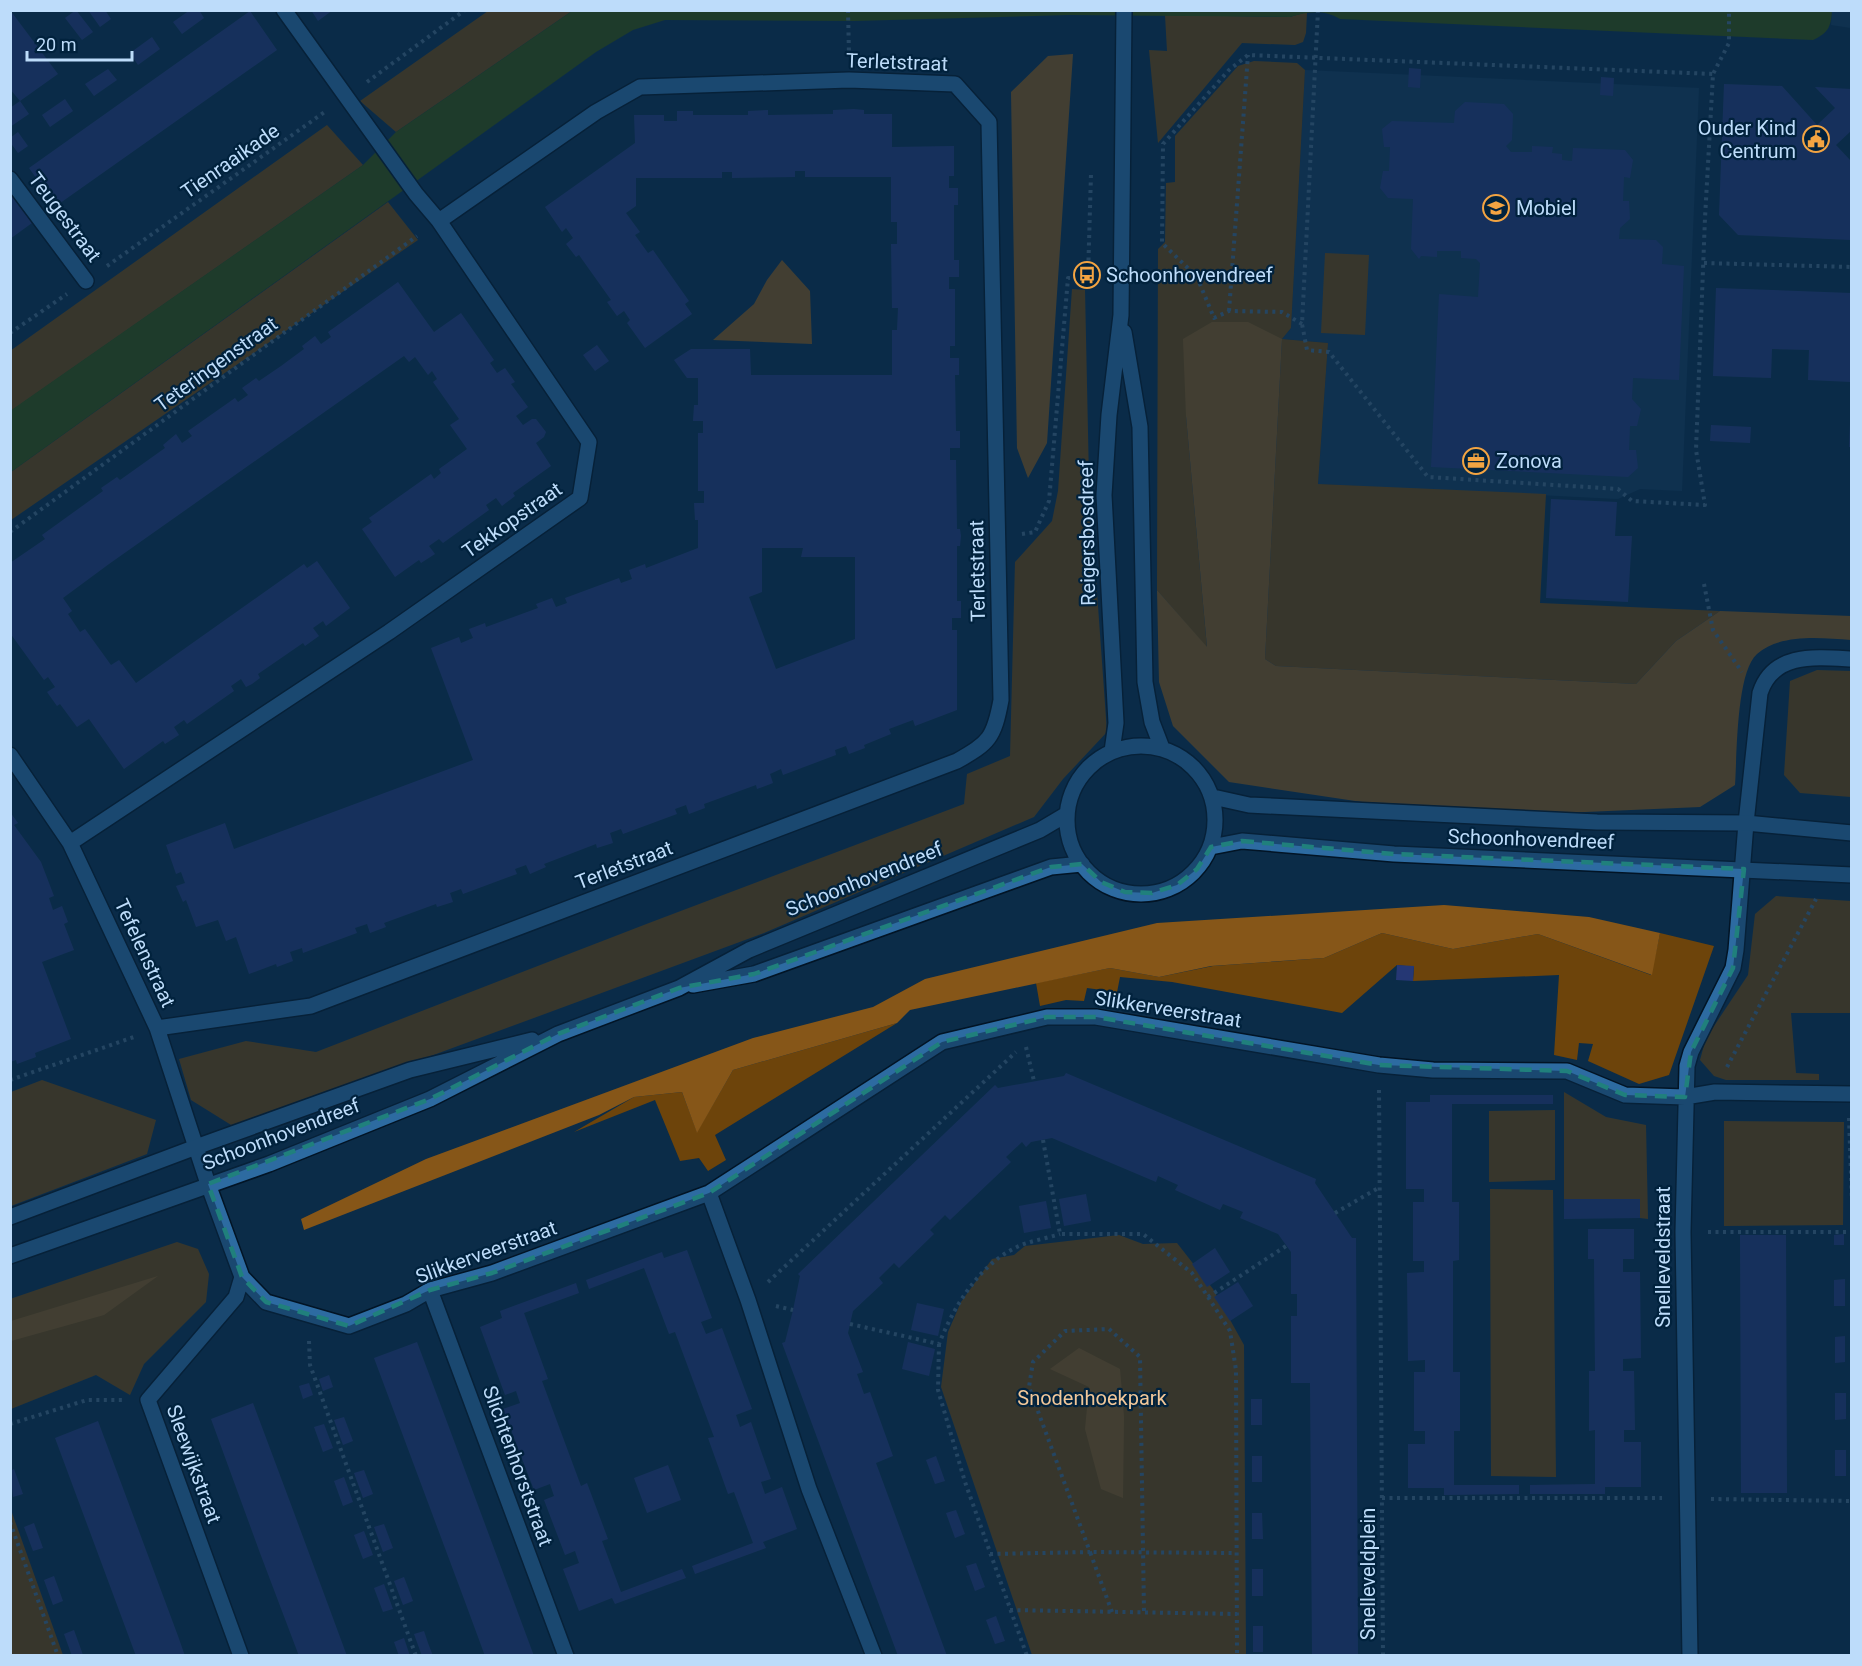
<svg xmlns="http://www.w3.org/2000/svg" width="1862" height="1666" font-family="Roboto,sans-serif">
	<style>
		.built { fill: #143858 }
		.green { fill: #6d440b }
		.forest { fill: #865618 }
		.water { fill: #354e07 }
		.building { fill: #253774; fill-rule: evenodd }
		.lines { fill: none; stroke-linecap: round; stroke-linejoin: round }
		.street-casing { stroke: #021425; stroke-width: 18 }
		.secondary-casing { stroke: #021425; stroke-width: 18 }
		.path { stroke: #446581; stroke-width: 4; stroke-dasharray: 3 4.5; stroke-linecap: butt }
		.street { stroke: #2d6ba1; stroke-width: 15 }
		.secondary { stroke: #2d6ba1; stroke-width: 15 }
		.marked { fill: none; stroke: #20807c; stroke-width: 4.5; stroke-dasharray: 12 8; stroke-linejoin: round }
		.labels { text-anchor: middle; stroke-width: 4.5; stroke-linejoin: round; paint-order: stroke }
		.street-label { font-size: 20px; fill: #bddcfa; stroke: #01223d }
		.poi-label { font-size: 20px; fill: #bddcfa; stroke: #01223d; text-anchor: start }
		.park-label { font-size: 20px; fill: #f1c799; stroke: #01223d }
	</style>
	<rect width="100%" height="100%" fill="#0b2c48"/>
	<path class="built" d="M1832 11H1851V28L1831 25Z
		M1305 70 1699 88 1682 491 1640 489 1618 499 1318 484 1328 343 1282 339 1291 328Z"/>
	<path class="green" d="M488 11H572L396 132 360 101Z
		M1307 12 1306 33 1303 42 1295 45 1242 43 1158 143 1149 50 1167 51 1165 15 1290 17Z
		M1254 61 1297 63 1305 70 1291 328 1282 339 1328 343 1318 484 1546 494 1540 603 1720 611 1676 641 1636 684 1276 666 1265 659 1282 339 1186 416 1207 648 1157 590 1158 249 1165 242 1166 183 1175 182V136L1238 66Z
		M327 125 363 165 11 411 10 351Z
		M388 202 418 240 11 520V472Z
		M1325 253 1369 255 1365 335 1321 333Z
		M1072 289 1085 290 1089 480 1107 732 1063 779 1034 817 764 933 236 1128 191 1100 179 1059 246 1041 316 1052 649 923 964 804 967 774 1010 756 1015 562 1052 521 1058 491Z
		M1817 670 1851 671V797L1800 793 1784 775 1790 681Z
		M1776 896 1851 901V1013H1791L1796 1073 1819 1074V1080H1726L1714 1076 1700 1060 1706 1038 1748 975 1755 914Z
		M1382 933 1453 949 1538 934 1651 975 1660 933 1714 946 1669 1075 1639 1084 1588 1061 1593 1044 1579 1043 1577 1060 1554 1055 1559 975 1413 981 1414 967 1397 965 1342 1013 1172 982 1120 977 1114 1008 1107 1007 1109 991 1087 988 1084 1001 1066 1000 1040 1006 1036 983 1110 968 1159 977 1213 966 1324 958Z
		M897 1023 715 1135 726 1160 708 1171 699 1158 680 1161 655 1100 574 1132 634 1097 682 1092 697 1132 733 1070Z
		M42 1080 156 1120 147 1154 11 1206V1092Z
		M1564 1092 1606 1117 1646 1125 1648 1219 1640 1218 1639 1199H1564Z
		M1555 1110V1180L1489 1182V1111Z
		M1724 1121 1844 1122 1843 1225 1724 1226Z
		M1490 1189 1553 1190 1556 1477 1491 1476Z
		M1119 1235 1143 1244 1177 1243 1213 1289 1244 1345 1246 1655H1032L941 1387 948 1332 961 1302 992 1259 1014 1255 1025 1246Z
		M177 1242 198 1249 209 1274 206 1302 144 1364 130 1395 96 1375 11 1409 10 1299Z
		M10 1510H11L63 1655H11Z"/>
	<path class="forest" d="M1073 54 1047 443 1028 478 1017 448 1011 92 1048 56Z
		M782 260 810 291 812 344 713 340 754 304 767 280Z
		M1212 322H1248L1282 339 1265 659 1276 666 1636 684 1676 641 1720 611 1851 616V640C1822 638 1781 633 1757 654 1736 672 1737 757 1735 785L1700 807 1562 813 1362 802 1229 782 1173 726 1159 682 1157 590 1207 647 1186 416 1183 339Z
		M1444 905 1589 917 1660 933 1652 975 1538 934 1453 949 1382 933 1324 958 1211 966 1159 977 1110 968 910 1010 897 1023 733 1070 697 1133 682 1092 634 1097 599 1115 304 1230 301 1219 426 1159 753 1038 873 1007 925 979 1157 923Z
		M158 1276 104 1315 11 1341V1321Z
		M1079 1348 1120 1369 1124 1417 1123 1498 1101 1489 1085 1429 1089 1387 1050 1369Z"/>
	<path class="water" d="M572 11H1832C1831 27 1828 33 1813 40L1340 19C1323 9 1308 12 1290 17L1069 15 854 21 665 20 633 30 596 52 11 472 10 411 363 165 396 132Z"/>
	<path class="building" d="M10 10 58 74 20 101 29 114 10 127V108L20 101 10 89Z
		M76 10 93 32 82 40 65 18Z
		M88 10H105L111 19 100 27Z
		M190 10H199L204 18 182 34 173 22Z
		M311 10H333L318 21Z
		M250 11 277 50 56 206 29 168Z
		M152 37 160 49 138 65 130 53Z
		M1409 68 1421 69 1420 88 1408 87Z
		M108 69 117 80 94 96 85 84Z
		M1601 77 1614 78 1613 96 1600 95Z
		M1724 84 1782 86 1817 125 1835 108 1815 87 1851 89V131L1836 145 1851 161V240L1738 235 1719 215Z
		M65 99 73 111 50 127 42 115Z
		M1465 102 1504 104 1513 114 1512 140 1506 146 1511 152H1532V146L1553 147 1552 153 1562 154V160L1572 161 1573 148 1625 150 1633 160 1630 178 1624 177 1623 201H1629L1630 219 1620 228 1619 239 1656 240 1663 247 1662 264 1684 266 1679 380 1633 378 1632 399 1641 409 1637 426H1630L1629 450H1636L1638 468 1628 477 1431 467 1439 294 1478 297 1480 263 1476 259 1461 258V251H1437V257L1421 256 1419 259 1411 249 1413 199 1388 198 1380 188 1383 171H1389L1390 147H1384L1382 129 1392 121 1454 123 1455 111Z
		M768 110V115L833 114V110L854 109 864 110V114H892V147L954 146V176H949V188H958V205H954V260H959V277H949V289H955V346H950V358H959V375H955L956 431H960V448H950V460H956L957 529H960L961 536 960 546H957V601H961V618H952V630H957V710L915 726 913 720 889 729 891 734 864 745 865 748 849 754 846 746 835 750 836 755 783 775 781 769 770 774 773 783 757 789 756 785 704 804 705 808 689 814 686 805 675 809 677 814 623 834 621 829 610 833 613 843 597 848 596 844 544 864 546 867 530 874 526 865 515 869 517 874 463 894 461 889 450 893 453 902 437 907 436 904 384 923 386 927 370 933 367 924 355 928 357 933 303 953 302 948 290 952 293 961 277 967 276 964 249 974 236 937 226 941 218 920 196 927 186 900 183 902 176 886 185 883 181 872 176 874 166 845 225 823 234 849 473 760 431 648 459 637 461 643 473 638 469 629 485 623 486 627 538 608 536 604 552 598 556 607 567 603 565 598 619 578 621 583 632 579 629 570 645 564 646 568 698 548V520H695L694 503H704V491H698V433H703V421H693L694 405H698V378H687L674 360 691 349H750L751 375H892V330H897L898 308H892L891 244H897V222H891V177H805V171H795V177L732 178V172H722V178H636V206L626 213 640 232 635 235 648 253 653 250 689 301 685 304 692 314 645 348 627 323 630 320 624 311 617 316 607 302 611 300 579 255 576 257 566 244 573 238 566 228 562 232 545 207 635 143 634 115H664V121H677V111H693V115H748V111ZM762 548H803L801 557H855V639L776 669 749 597 762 592Z
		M18 132 28 146 18 153 10 142V138Z
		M10 192 32 223 10 239Z
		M398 282 434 332 461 313 494 360 490 363 497 373 505 368 515 382 511 384 528 407 516 416 523 425 532 419H536L546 432 544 437 536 443 551 466 513 493 515 496 502 506 496 498 486 505 489 510 443 543 439 539 429 546 435 554 421 563 419 560 395 577 362 529 372 522 369 518 431 474 434 479 441 473 439 469 467 449 450 425 459 419 433 382 437 379 432 371 428 375 415 357 409 362 404 356 109 564 63 598 72 611 68 614 80 632 85 629 111 665 119 660 136 683 304 564 307 568 317 561 350 608 326 626 323 621 313 628 319 636 305 646 303 643 258 674 260 678 252 684 246 687 241 679 231 686 234 691 187 724 184 720 174 727 179 735 165 744 163 741 124 769 89 719 77 727 60 704 57 706 47 692 55 687 48 677 44 680 10 633V563L45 539 42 535 103 491 101 488 117 477 120 480 165 448 163 445 176 434 182 443 192 436 188 431 235 398 238 402 248 395 242 388 256 378 259 381 281 366 304 349 302 346 315 336 321 344 331 337 328 332Z
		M1716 288 1851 293V382L1808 380 1809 350 1772 349 1771 378 1713 376Z
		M597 345 609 361 595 371 583 355Z
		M1850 424H1851V447H1849Z
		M1711 425 1751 427 1750 443 1710 441Z
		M1551 499 1617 502 1615 536H1632L1628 602 1546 598Z
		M10 812 18 823 14 825 41 862 54 896 49 898 53 910 62 906 68 922 64 924 74 950 42 962 71 1039 35 1053 36 1057 17 1064 16 1060 10 1062Z
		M1397 965 1414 966 1413 981 1396 980Z
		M1066 1073 1316 1179 1315 1183 1352 1238H1356L1358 1656H1312L1310 1383H1291V1316H1297V1294H1291V1252L1278 1234 1240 1218 1243 1212 1223 1204 1220 1210 1175 1190 1178 1185 1158 1176 1156 1182 1052 1138 1031 1142 1026 1147 1022 1142 1006 1157 1011 1162 950 1220 945 1215 930 1230 934 1234 899 1268 894 1263 879 1278 883 1283 853 1311 848 1333 863 1372 857 1374 864 1394 870 1392 893 1456 876 1463 947 1656H898L782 1343 785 1342 793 1310 800 1276 798 1274 995 1085 998 1088 1064 1076Z
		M1430 1095H1553V1104H1452V1202H1459V1260L1453 1261V1372H1460V1431H1454V1485H1519V1494L1444 1495V1488H1408V1444H1425V1431H1414V1372H1425V1360L1408 1361 1407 1273 1424 1272V1261H1413V1202H1424V1189H1406V1102H1430Z
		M1086 1194 1091 1221 1064 1226 1059 1199Z
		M1564 1199H1640V1218L1564 1219Z
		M1046 1201 1051 1228 1024 1233 1019 1206Z
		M1588 1229H1634V1259H1623V1272H1640L1641 1358 1623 1359V1371H1634L1635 1430H1624V1442H1641V1487H1605V1494H1530V1485L1595 1484V1430L1589 1431V1371H1595L1594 1259H1588Z
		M1844 1234V1245H1834V1235Z
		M1740 1235H1786L1787 1493H1741Z
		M1215 1248 1230 1272 1207 1287 1192 1264Z
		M687 1250 712 1318 701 1322 706 1334 722 1328 752 1409 736 1415 740 1427 751 1422 761 1451 771 1479 761 1482 765 1494 782 1487 797 1529 763 1542 766 1548 695 1574 692 1566 753 1543 734 1492 728 1494 708 1438 714 1437 675 1332 669 1334 644 1268 589 1289 586 1280 662 1252 664 1258Z
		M1845 1279V1306H1834V1280Z
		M1238 1282 1253 1306 1230 1321 1214 1297Z
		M576 1283 579 1293 524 1313 548 1379 542 1381 581 1486 587 1483 608 1539 602 1541 621 1592 682 1569 686 1578 615 1604 612 1598 579 1611 563 1569 579 1563 575 1551 565 1555 544 1500 554 1496 550 1484 534 1490 503 1409 520 1403 516 1391 505 1395 480 1327 502 1318 500 1311Z
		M917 1303 944 1309 938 1336 911 1330Z
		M1845 1336V1362L1835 1363V1337Z
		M417 1342 447 1422 534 1656H485L464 1599 374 1358Z
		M908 1342 935 1349 929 1376 902 1369Z
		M329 1375 333 1387 323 1391 319 1379Z
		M309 1383 313 1395 303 1399 299 1386Z
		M1835 1393H1846V1419L1835 1420Z
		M1251 1399H1262V1425H1251Z
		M253 1403 293 1510 347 1656H299L260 1553 211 1419Z
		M344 1417 353 1441 343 1445 334 1420Z
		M98 1421 178 1636 185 1656H136L55 1438Z
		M324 1424 333 1448 323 1452 314 1427Z
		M1835 1450H1846V1476H1835Z
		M936 1456 945 1481 935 1484 926 1460Z
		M1252 1456H1262V1482H1252Z
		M668 1465 681 1500 647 1513 634 1478Z
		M14 1469 23 1494 13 1497 10 1471Z
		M364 1470 373 1494 363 1498 354 1473Z
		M344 1477 353 1502 343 1506 334 1481Z
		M956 1510 965 1534 955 1538 946 1513Z
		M1252 1513H1262L1263 1539H1252Z
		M34 1523 43 1548 33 1551 24 1527Z
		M384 1524 393 1548 383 1552 374 1527Z
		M364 1531 373 1555 363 1559 354 1535Z
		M976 1563 985 1587 975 1591 966 1566Z
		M1252 1569H1263V1596H1252Z
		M54 1576 63 1601 53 1605 44 1580Z
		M404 1577 413 1601 403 1605 394 1581Z
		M384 1584 393 1609 383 1612 374 1588Z
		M996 1616 1005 1641 995 1644 986 1620Z
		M1253 1626H1263V1652H1253Z
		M74 1630 83 1655 80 1656H72L64 1634Z
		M424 1631 428 1643 433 1656H422L414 1634Z
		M404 1638 410 1656H399L394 1642Z"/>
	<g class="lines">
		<defs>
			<path id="street" d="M10 179 86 281
				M10 755 70 843 157 1028 208 1184 242 1277 266 1302 349 1326 406 1304 430 1290 492 1273 709 1193 942 1042 1047 1017H1096L1379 1065 1433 1070 1567 1071 1625 1095 1685 1097 1715 1092 1852 1094
				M70 843 389 632 580 498 589 442 439 221 416 194 284 10
				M157 1028 311 1006 957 761C989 743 994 738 1001 700L989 122 955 84 849 80 640 87 596 112 439 221
				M709 1193 748 1300 809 1489 874 1656
				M430 1290 566 1656
				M241 1656 148 1400 236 1297 242 1277
				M1690 1656 1683 1232 1687 1066 1691 1052 1733 968 1736 950 1746 823 1760 693C1773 652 1816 657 1852 659"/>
			<path id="secondary" d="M1124 332 1140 427 1145 682 1152 722 1162 748
				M1067 820a74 74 0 1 1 148 0a74 74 0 1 1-148 0Z
				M1112 751 1116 723 1104 495 1109 415 1121 315 1124 10
				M1213 797 1249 805 1597 822 1746 823 1852 833
				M1211 847 1242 841 1394 854 1852 875
				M693 985 754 974 1051 867 1082 864
				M10 1217 196 1147 410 1070 532 1040
				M10 1256 269 1164 430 1099 558 1034 679 988 749 950 1040 830 1067 814"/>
		</defs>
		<use href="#street" class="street-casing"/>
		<use href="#secondary" class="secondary-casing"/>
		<path class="path" d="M848 10 849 55
			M1318 10 1302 324 1307 350 1329 352 1428 477 1618 489 1632 501 1705 505 1696 450 1705 218 1713 74 1729 43V10
			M367 82 465 10
			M1704 263 1852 267
			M107 266 326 111
			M1229 311 1248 55
			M1302 324 1282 312 1229 311 1214 318 1197 277 1162 243 1163 144 1229 70 1248 55 1713 74
			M10 333 67 294
			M10 532 417 236
			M1022 534 1035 532 1049 501 1068 278 1088 277 1091 174
			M1704 584 1713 630 1742 672
			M1026 1047 1034 1081
			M1727 1067 1816 899
			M10 1080 134 1037
			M1379 1090 1383 1656
			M1849 1118 1852 1202
			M1043 1140 1060 1234H1143L1192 1273 1208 1297 1230 1331 1236 1370 1237 1656
			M1335 1213 1380 1187
			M1708 1232H1852
			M768 1282 1016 1052
			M1208 1297 1286 1246
			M776 1306 793 1310
			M850 1324 939 1344C953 1308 978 1266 1015 1248 1028 1241 1045 1239 1060 1234
			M309 1341 310 1365 416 1656
			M939 1344 938 1390 965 1482 1027 1656
			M10 1424 87 1400H123
			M1382 1498H1662
			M1711 1499 1852 1501
			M10 1522 58 1656
			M990 1554 1090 1552 1029 1387 1033 1362 1065 1331 1109 1329 1140 1357 1144 1612
			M1010 1610 1237 1614
			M1112 1612 1090 1552 1236 1553"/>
		<use href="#street" class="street"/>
		<use href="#secondary" class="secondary"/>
	</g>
	<path d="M0 0H1862V1666H0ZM1242 841 1394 854 1744 869 1733 968 1691 1052 1685 1097 1625 1095 1567 1071 1379 1065 1096 1017H1047L942 1042 709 1193 492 1273 430 1290 349 1326 266 1302 242 1277 208 1184 430 1099 558 1034 679 988 754 974 1051 867 1082 864 1101 882 1125 892 1152 893 1177 885 1197 869 1211 847Z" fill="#0b2c48" fill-opacity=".55" fill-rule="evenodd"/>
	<path class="marked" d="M1242 841 1394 854 1744 869 1733 968 1691 1052 1685 1097 1625 1095 1567 1071 1379 1065 1096 1017H1047L942 1042 709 1193 492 1273 430 1290 349 1326 266 1302 242 1277 208 1184 430 1099 558 1034 679 988 754 974 1051 867 1082 864 1101 882 1125 892 1152 893 1177 885 1197 869 1211 847Z"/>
	<defs>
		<symbol id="civic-ring" viewBox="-11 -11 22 22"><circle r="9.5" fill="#01223d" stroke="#f3a442" stroke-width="1.5"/><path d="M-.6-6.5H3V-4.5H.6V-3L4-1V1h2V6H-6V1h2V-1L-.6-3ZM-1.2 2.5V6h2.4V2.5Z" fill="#f3a442"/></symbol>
		<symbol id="school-ring" viewBox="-11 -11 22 22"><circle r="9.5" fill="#01223d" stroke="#f3a442" stroke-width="1.5"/><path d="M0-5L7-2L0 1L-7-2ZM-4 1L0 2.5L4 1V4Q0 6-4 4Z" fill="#f3a442"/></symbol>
		<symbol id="bus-ring" viewBox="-11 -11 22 22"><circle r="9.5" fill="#01223d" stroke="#f3a442" stroke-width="1.5"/><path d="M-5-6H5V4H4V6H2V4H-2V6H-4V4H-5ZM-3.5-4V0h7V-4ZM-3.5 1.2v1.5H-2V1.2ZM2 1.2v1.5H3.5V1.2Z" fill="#f3a442"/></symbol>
		<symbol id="office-ring" viewBox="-11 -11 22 22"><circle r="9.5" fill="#01223d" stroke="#f3a442" stroke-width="1.5"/><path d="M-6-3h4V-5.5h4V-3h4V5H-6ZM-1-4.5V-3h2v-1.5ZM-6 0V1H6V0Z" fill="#f3a442"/></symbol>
	</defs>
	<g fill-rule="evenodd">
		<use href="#civic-ring" x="1801" y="124" width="30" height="30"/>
		<use href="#school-ring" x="1481" y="193" width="30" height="30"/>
		<use href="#bus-ring" x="1072" y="260" width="30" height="30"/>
		<use href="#office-ring" x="1461" y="446" width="30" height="30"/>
	</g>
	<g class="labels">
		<g class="street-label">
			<text transform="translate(897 62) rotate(2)" y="7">Terletstraat</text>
			<text transform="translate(230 161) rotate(-35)" y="7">Tienraaikade</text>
			<text transform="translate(65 217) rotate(53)" y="7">Teugestraat</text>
			<text transform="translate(216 364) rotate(-36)" y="7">Teteringenstraat</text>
			<text transform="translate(512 520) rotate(-35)" y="7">Tekkopstraat</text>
			<text transform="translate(1087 533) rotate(-91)" y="7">Reigersbosdreef</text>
			<text transform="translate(977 571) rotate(-91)" y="7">Terletstraat</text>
			<text transform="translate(1531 839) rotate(2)" y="7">Schoonhovendreef</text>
			<text transform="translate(624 865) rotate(-21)" y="7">Terletstraat</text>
			<text transform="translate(864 879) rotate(-22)" y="7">Schoonhovendreef</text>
			<text transform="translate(145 953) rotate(65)" y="7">Tefelenstraat</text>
			<text transform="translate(1168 1009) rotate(9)" y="7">Slikkerveerstraat</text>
			<text transform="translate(281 1134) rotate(-21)" y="7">Schoonhovendreef</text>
			<text transform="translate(486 1252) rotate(-20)" y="7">Slikkerveerstraat</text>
			<text transform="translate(1663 1257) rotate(-90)" y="7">Snelleveldstraat</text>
			<text transform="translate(194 1464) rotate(70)" y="7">Sleewijkstraat</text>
			<text transform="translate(518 1466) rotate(70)" y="7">Slichtenhorststraat</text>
			<text transform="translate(1368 1574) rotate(-90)" y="7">Snelleveldplein</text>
		</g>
		<g class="poi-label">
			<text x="1796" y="135" text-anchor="end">Ouder Kind<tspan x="1796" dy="23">Centrum</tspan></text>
			<text x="1516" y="215">Mobiel</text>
			<text x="1106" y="282">Schoonhovendreef</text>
			<text x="1496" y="468">Zonova</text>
		</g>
		<g class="park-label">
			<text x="1092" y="1405">Snodenhoekpark</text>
		</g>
	</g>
	<rect width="1862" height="1666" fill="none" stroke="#bddcfa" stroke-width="24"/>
	<path d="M27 51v9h105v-9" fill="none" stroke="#bddcfa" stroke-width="3"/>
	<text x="36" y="51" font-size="18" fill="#bddcfa" stroke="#01223d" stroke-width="4.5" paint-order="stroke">20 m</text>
</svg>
